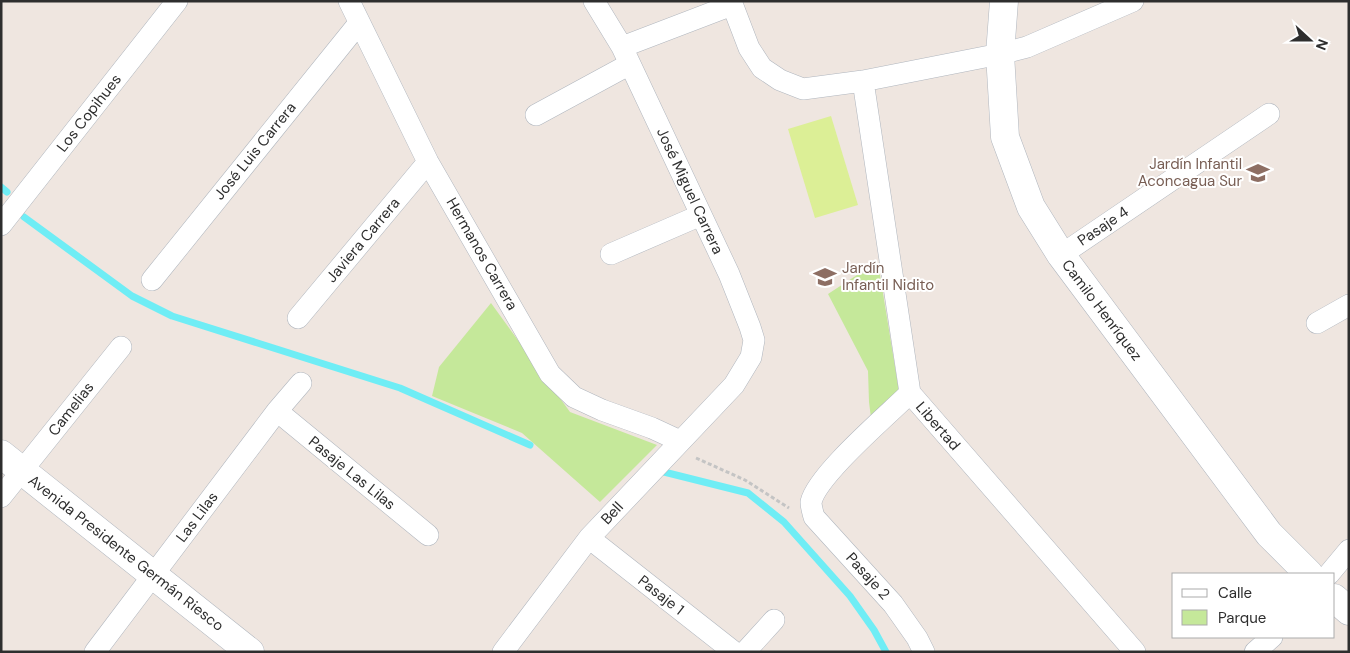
<svg xmlns="http://www.w3.org/2000/svg" width="1350" height="653" font-family="'DM Sans',sans-serif">
	<style>
		.green { fill: #c5e89a }
		.pitch { fill: #dcef96 }
		.lines { fill: none; stroke-linecap: round; stroke-linejoin: round }
		.stream { stroke: #6fedf5; stroke-width: 7 }
		.street-casing { stroke: #b0b6be; stroke-width: 22 }
		.secondary-casing { stroke: #b0b6be; stroke-width: 29 }
		.path { stroke: #c4c4c4; stroke-width: 3; stroke-dasharray: 4 2.5; stroke-linecap: butt }
		.street { stroke: #fff; stroke-width: 21 }
		.secondary { stroke: #fff; stroke-width: 28 }
		.labels { text-anchor: middle; stroke-width: 4; stroke-linejoin: round; paint-order: stroke }
		.street-label { font-size: 15px; fill: #2e2e2e; stroke: #fff }
		.education-label { font-size: 15px; fill: #785e54; stroke: #fff; text-anchor: end }
	</style>
	<rect width="100%" height="100%" fill="#efe6e0"/>
	<path class="green" d="M879 269 899 391 871 418 869 402 868 371 828 294 857 275Z
		M491 303 570 412 657 445 600 502 522 433 432 396 439 367Z"/>
	<path class="pitch" d="M831 116 858 205 815 218 788 129Z"/>
	<g class="lines">
		<path class="stream" d="M1 187 7 192
			M24 217 132 296 172 316 400 388 530 445
			M664 472 748 493 784 522 850 596 874 630 886 652"/>
		<defs>
			<path id="street" d="M349 1 428 162 550 374 574 397 602 410 652 428 680 441
				M731 1 749 48 762 68 780 80 803 89 863 81 1000 54 1027 47 1133 1
				M622 47 732 5
				M863 81 910 393 1135 652
				M536 115 630 64
				M1 225 177 1
				M611 254 701 215
				M1061 255 1269 114
				M152 280 359 23
				M298 318 428 162
				M1317 323 1349 305
				M910 393C888 415 817 475 811 502 811 507 813 513 814 517L893 604 917 638 924 652
				M277 411 428 535
				M1 497 121 347
				M589 538 734 652
				M1329 574 1349 550
				M95 652 277 411 301 383
				M503 652 589 538 734 385 751 357 754 340 750 327 729 274 622 47 594 1
				M745 652 774 620
				M1255 652 1272 637"/>
			<path id="secondary" d="M1004 1 1000 54 1005 137 1031 207 1061 255 1269 534 1309 574
				M1 454 250 652
				M1334 598 1349 611"/>
		</defs>
		<use href="#street" class="street-casing"/>
		<use href="#secondary" class="secondary-casing"/>
		<path class="path" d="M696 458 745 480 789 508"/>
		<use href="#street" class="street"/>
		<use href="#secondary" class="secondary"/>
	</g>
	<defs>
		<symbol id="school-bare" viewBox="-9 -9 18 18"><path d="M0-5L7-2L0 1L-7-2ZM-4 1L0 2.5L4 1V4Q0 6-4 4Z" fill="#8d6e63" stroke="#fff" stroke-width="2.5" paint-order="stroke"/></symbol>
	</defs>
	<g fill-rule="evenodd">
		<use href="#school-bare" x="1242" y="157" width="32" height="32"/>
		<use href="#school-bare" x="809" y="261" width="32" height="32"/>
	</g>
	<g class="labels">
		<g class="street-label">
			<text transform="translate(89 113) rotate(-52)" y="5">Los Copihues</text>
			<text transform="translate(255 151) rotate(-51)" y="5">José Luis Carrera</text>
			<text transform="translate(690 191) rotate(65)" y="5">José Miguel Carrera</text>
			<text transform="translate(1103 226) rotate(-34)" y="5">Pasaje 4</text>
			<text transform="translate(363 240) rotate(-50)" y="5">Javiera Carrera</text>
			<text transform="translate(482 254) rotate(60)" y="5">Hermanos Carrera</text>
			<text transform="translate(1102 310) rotate(53)" y="5">Camilo Henríquez</text>
			<text transform="translate(71 409) rotate(-52)" y="5">Camelias</text>
			<text transform="translate(938 426) rotate(49)" y="5">Libertad</text>
			<text transform="translate(352 473) rotate(39)" y="5">Pasaje Las Lilas</text>
			<text transform="translate(612 513) rotate(-47)" y="5">Bell</text>
			<text transform="translate(197 517) rotate(-53)" y="5">Las Lilas</text>
			<text transform="translate(126 553) rotate(38)" y="5">Avenida Presidente Germán Riesco</text>
			<text transform="translate(868 576) rotate(48)" y="5">Pasaje 2</text>
			<text transform="translate(661 595) rotate(38)" y="5">Pasaje 1</text>
		</g>
		<g class="education-label">
			<text x="1242" y="169">Jardín Infantil<tspan x="1242" dy="17">Aconcagua Sur</tspan></text>
			<text x="842" y="273" text-anchor="start">Jardín<tspan x="842" dy="17">Infantil Nidito</tspan></text>
		</g>
	</g>
	<rect width="1350" height="653" fill="none" stroke="#2e2e2e" stroke-width="5"/>
	<rect x="1172" y="573" width="162" height="65" fill="#ffffff" stroke="#ababab"/>
	<rect x="1182" y="589" width="25" height="8" fill="#ffffff" stroke="#ababab"/>
	<text x="1218" y="598" font-size="15" fill="#2e2e2e">Calle</text>
	<rect x="1182" y="610" width="25" height="15" fill="#c5e89a" stroke="#ababab"/>
	<text x="1218" y="623" font-size="15" fill="#2e2e2e">Parque</text>
	<g transform="translate(1310 40) rotate(111)" stroke="#ffffff" stroke-width="4" paint-order="stroke">
	<path d="M0-4L9 19L0 12L-9 19Z" fill="#2e2e2e"/>
	<text y="-8" font-size="14" font-weight="bold" text-anchor="middle" fill="#2e2e2e">N</text>
	</g>
</svg>
